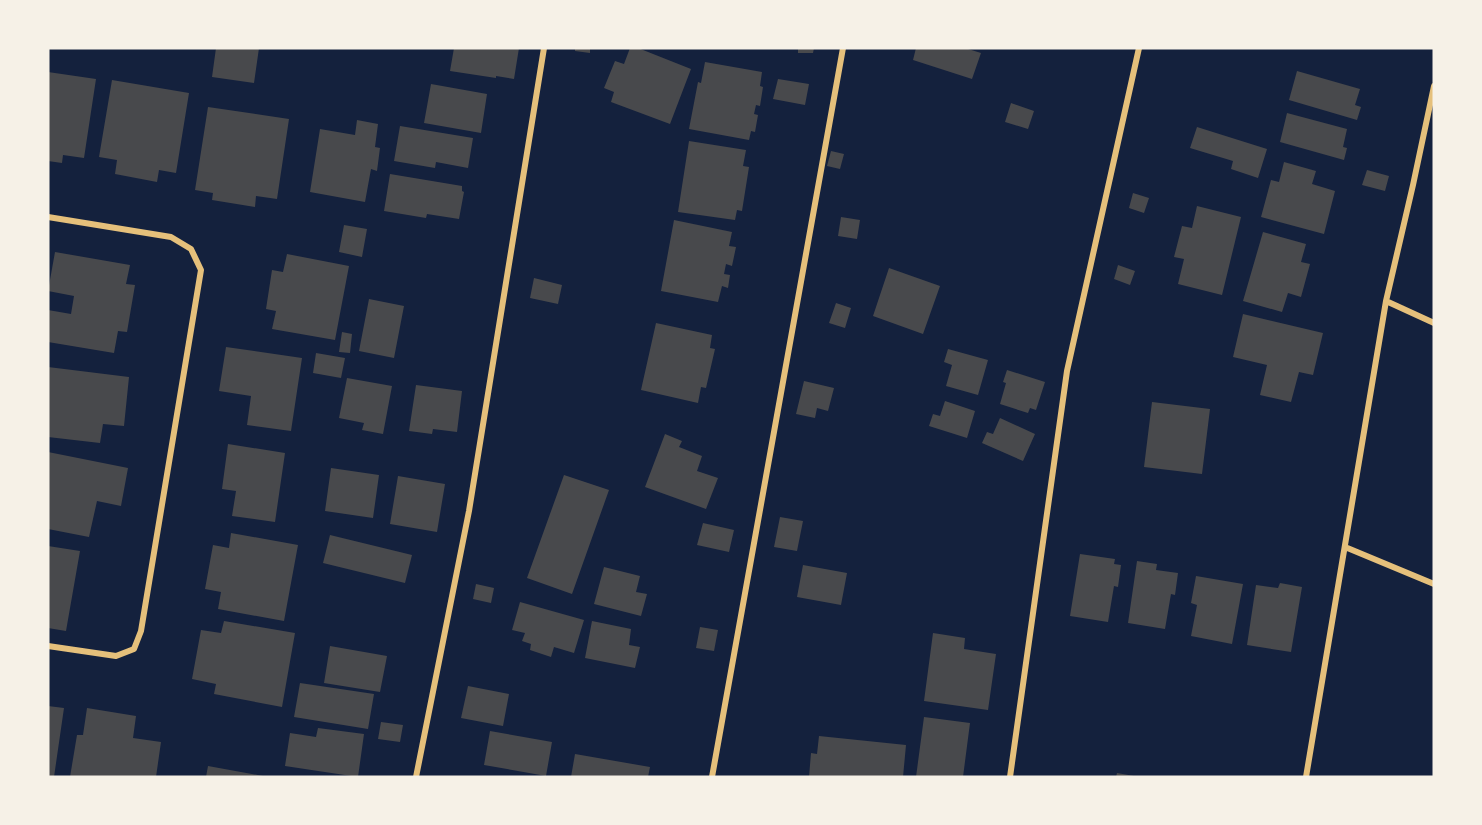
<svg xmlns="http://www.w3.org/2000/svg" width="1482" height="825" font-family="'Golos Text',sans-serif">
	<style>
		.building { fill: #48494c }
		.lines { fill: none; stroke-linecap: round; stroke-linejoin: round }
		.minor { stroke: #e5c07b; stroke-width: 6 }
	</style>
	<rect width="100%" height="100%" fill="#14213d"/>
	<path class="building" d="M216 48H259L254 83 212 77Z
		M454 48H519L514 79 496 76V78L450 71Z
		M575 48H590V53L575 51Z
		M630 48H638L691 69 670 124 611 102 614 92 604 88 615 61 624 64Z
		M798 48H814L813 53H798Z
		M916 48H965L981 53 972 79 913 60Z
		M705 62 762 72 760 86 763 87 760 106 756 105 754 114 758 115 755 132 751 131 749 140 689 129 698 82 701 83Z
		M1297 71 1360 89 1355 105 1361 107 1357 120 1289 100Z
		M48 72 96 79 84 158 63 155 62 163 48 161Z
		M778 79 809 84 805 105 773 99Z
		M112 80 189 93 176 173 159 170 157 182 115 174 117 160 99 157Z
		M431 84 487 94 481 133 424 123Z
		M1011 103 1034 111 1028 129 1005 122Z
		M208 107 289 119 277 199 256 196 255 207 212 200 213 193 195 190Z
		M1287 113 1347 129 1343 147 1347 148 1344 160 1280 142Z
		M357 120 378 124 375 147 380 148 377 171 371 169 365 202 310 192 320 129 355 135Z
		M400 126 473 138 468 168 436 162 435 168 394 161Z
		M1197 127 1267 149 1258 178 1231 169 1233 161 1190 148Z
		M689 141 746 150 743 166 749 167 742 211 737 210 735 220 678 212Z
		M831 151 844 154 840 169 827 166Z
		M1284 162 1316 171 1312 184 1335 191 1324 234 1261 217 1271 180 1279 182Z
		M1367 170 1389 176 1385 191 1362 185Z
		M390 174 462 186V191L464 192 459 219 427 214 426 218 384 211Z
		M1133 193 1149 198 1144 213 1129 208Z
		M1197 206 1241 217 1222 295 1178 284 1184 259 1174 257 1182 226 1192 228Z
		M841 217 860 220 857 239 838 236Z
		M674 220 732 232 729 246 736 247 732 266 726 264 724 274 730 275 728 288 722 286 718 302 661 291Z
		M344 225 367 229 362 257 339 252Z
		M1263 232 1306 244 1301 262 1310 264 1301 297 1288 293 1282 312 1243 301Z
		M55 252 130 265 126 284 135 285 127 332 118 331 114 353 48 342V310L71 314 74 296 48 291Z
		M287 254 349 266 335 340 272 329 276 311 266 309 272 270 283 272Z
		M1118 265 1135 271 1130 285 1114 279Z
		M889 268 940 286 923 334 873 316Z
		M534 278 562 285 558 304 530 298Z
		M369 299 404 306 394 358 359 351Z
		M836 303 851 308 845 328 829 323Z
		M1243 314 1323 333 1313 375 1299 372 1291 402 1260 395 1267 365 1233 357Z
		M656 323 712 335 710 348 715 349 706 388 701 387 698 403 641 390Z
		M342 332 352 334 350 353 339 352Z
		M226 347 302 358 291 431 247 425 251 396 219 391Z
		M948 349 988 360 978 395 946 386 952 365 944 362Z
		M316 353 345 358 341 378 313 373Z
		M48 367 129 377 124 426 103 424 100 443 48 437Z
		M1007 370 1045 382 1036 410 1030 408 1028 413 1000 404 1006 383 1003 382Z
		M347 378 392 386 383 434 362 430 364 423 339 418Z
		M804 381 834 388 828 411 817 408 815 418 796 414Z
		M416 385 462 391 457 432 433 429 432 434 409 431Z
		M945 401 975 411 967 438 929 426 933 414 940 416Z
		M1152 402 1210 409 1202 474 1144 467Z
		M1000 418 1035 434 1023 461 982 443 987 432 993 434Z
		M665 434 682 441 679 447 702 456 697 471 718 478 706 509 645 487Z
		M228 444 285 453 275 522 232 516 236 491 222 489Z
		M48 452 128 468 121 506 97 501 89 537 48 529Z
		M331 468 379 475 373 518 325 511Z
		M564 475 609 490 572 594 527 578Z
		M398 476 445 484 437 532 390 524Z
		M780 517 803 521 797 551 774 547Z
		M703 523 734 530 729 552 697 545Z
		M231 533 298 545 284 621 218 609 221 592 205 589 213 545 229 548Z
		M330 535 412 555 405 583 323 563Z
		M48 546 80 551 66 631 48 628Z
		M1080 554 1115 559 1114 564 1121 565 1118 587 1114 586 1108 622 1070 616Z
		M1137 561 1157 564 1156 570 1178 573 1175 595 1171 594 1165 629 1128 623Z
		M803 565 847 573 841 605 797 597Z
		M604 567 640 576 636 592 647 594 641 616 594 604Z
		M1196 576 1243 584 1232 644 1191 636 1197 605 1191 603Z
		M1280 583 1302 587 1291 652 1247 645 1256 585 1278 588Z
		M476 584 494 588 491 603 473 599Z
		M520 602 584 620 574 653 554 647 551 657 530 650 531 644 522 641 525 633 512 630Z
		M224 621 295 633 282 707 214 694 216 684 192 679 201 630 221 633Z
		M592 621 631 629 629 645 640 647 635 668 585 658Z
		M700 627 718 630 714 651 696 648Z
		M933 633 965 638 964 649 996 654 988 710 924 701Z
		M330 646 387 656 380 692 324 683Z
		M300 683 374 694 368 729 294 717Z
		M468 686 509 694 503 726 461 718Z
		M48 706 64 708 54 777H48Z
		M87 708 136 716 133 738 161 742 156 777H70L77 735H83Z
		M924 717 970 723 963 777H916Z
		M381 722 403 725 400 742 378 739Z
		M318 728 364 734 358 777 285 766 290 733 316 737Z
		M490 731 552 742 546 776 484 765Z
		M819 736 906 745 903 777H809L811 753 817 754Z
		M575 754 650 767 648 777H571Z
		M208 766 263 776 262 777H206Z
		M1117 773 1134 776V777H1116Z"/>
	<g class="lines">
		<path class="minor" d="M1434 86 1413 185 1386 301 1434 323
			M48 217 171 237 191 249 201 270 141 631 134 649 116 656 48 646
			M1345 547 1434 584
			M416 777 469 511 544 48
			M712 777 843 48
			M1010 777 1067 371 1139 48
			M1306 777 1386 301"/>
	</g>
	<rect width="1482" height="825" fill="none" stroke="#f6f1e7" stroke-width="99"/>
</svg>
